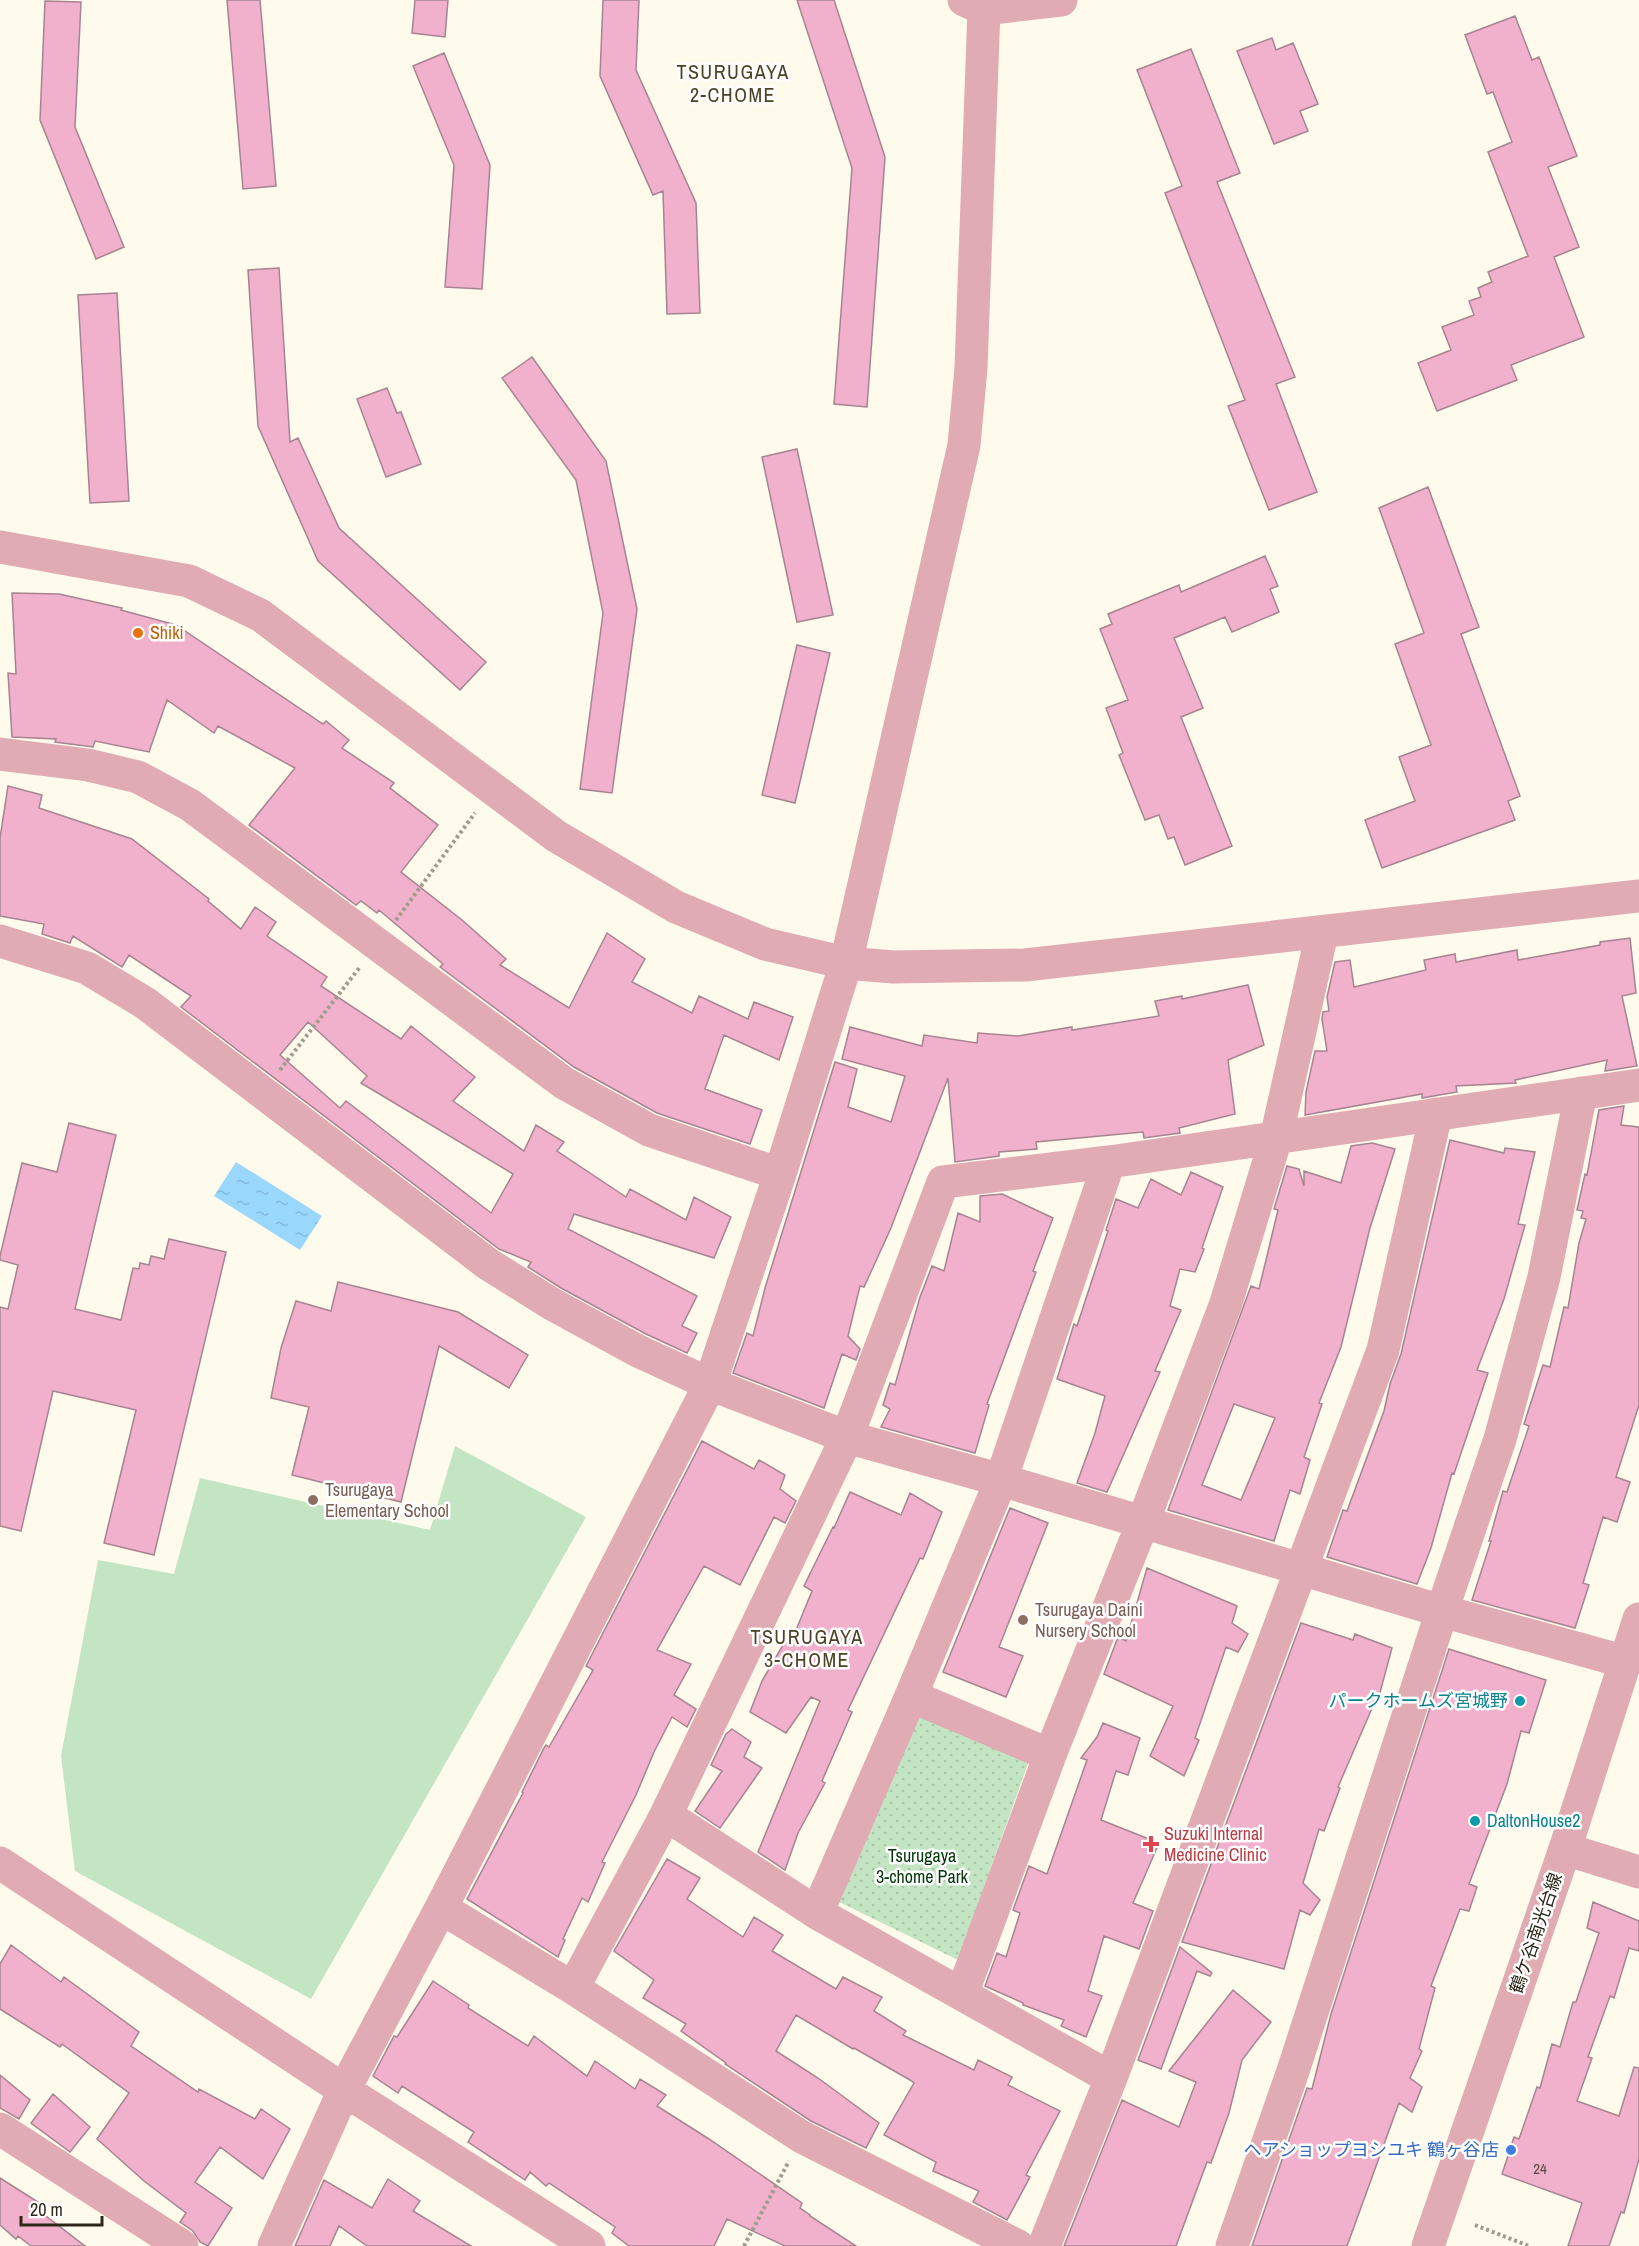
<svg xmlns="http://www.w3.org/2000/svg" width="1639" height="2246" font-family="'Archivo Narrow','Noto Sans JP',sans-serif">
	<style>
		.grass { fill: #c4e5c3 }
		.park { fill: url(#park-dots) }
		.water { fill: url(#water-ripples) }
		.building { fill: #f1b1cc; stroke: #a78492; stroke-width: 1.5; fill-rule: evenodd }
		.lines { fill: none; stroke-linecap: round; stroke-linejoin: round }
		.path { stroke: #9f9b8d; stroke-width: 4; stroke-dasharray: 3 3; stroke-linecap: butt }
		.minor { stroke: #e1abb4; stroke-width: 33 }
		.food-dot { fill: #e8710a; stroke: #fff; stroke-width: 2 }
		.education-dot { fill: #8d6e63; stroke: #fff; stroke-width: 2 }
		.culture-dot { fill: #0f9aa8; stroke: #fff; stroke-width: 2 }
		.health-dot { fill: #e0444e; stroke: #fff; stroke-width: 2 }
		.shop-dot { fill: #3f7fe0; stroke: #fff; stroke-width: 2 }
		.labels { text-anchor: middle; stroke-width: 5; stroke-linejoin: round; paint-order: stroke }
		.number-label { font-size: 15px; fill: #5d4a46 }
		.food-label { font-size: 18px; fill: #c56008; stroke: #fff; text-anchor: start }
		.education-label { font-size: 18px; fill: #785e54; stroke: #fff; text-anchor: start }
		.culture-label { font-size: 18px; fill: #0d838f; stroke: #fff; text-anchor: end }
		.health-label { font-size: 18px; fill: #be3a42; stroke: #fff; text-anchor: start }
		.park-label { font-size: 18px; fill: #033608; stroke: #fff }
		.street-label { font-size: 18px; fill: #2c281a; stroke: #fff }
		.shop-label { font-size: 18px; fill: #366cbe; stroke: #fff; text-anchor: end }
		.neighbourhood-label { font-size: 20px; letter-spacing: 1.5px; fill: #4c4324; stroke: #fff }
	</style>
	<defs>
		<pattern id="park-dots" width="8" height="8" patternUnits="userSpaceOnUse" patternTransform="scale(1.5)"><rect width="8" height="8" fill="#c4e5c3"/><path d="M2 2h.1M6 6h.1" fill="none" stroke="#a9c4a7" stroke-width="1.8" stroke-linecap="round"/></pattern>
		<pattern id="water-ripples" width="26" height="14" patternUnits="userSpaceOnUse" patternTransform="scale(1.5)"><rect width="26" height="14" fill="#9ad7fd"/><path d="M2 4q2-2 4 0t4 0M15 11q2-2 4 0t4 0" fill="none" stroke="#85b9d8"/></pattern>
	</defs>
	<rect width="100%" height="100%" fill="#fefaec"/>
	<path class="grass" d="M455 1446 586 1517 311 1999 75 1871 61 1756 98 1560 174 1574 200 1478 430 1530Z"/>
	<path class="park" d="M921 1709 1030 1758 958 1960 835 1900Z"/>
	<path class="water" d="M236 1162 322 1216 300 1250 214 1196Z"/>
	<path class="building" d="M227 0H260L276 186 243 189Z
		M415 0H448L445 37 412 33Z
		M603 0H639L636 70 696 203 700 313 667 314 663 191 653 195 600 76Z
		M797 0H834L885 157 867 407 834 404 852 168Z
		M45 1 81 2 75 127 124 247 96 259 40 120Z
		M1515 16 1532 60 1539 57 1577 156 1548 167 1579 247 1554 257 1584 337 1511 365 1517 380 1437 411 1418 363 1451 350 1442 327 1474 315 1469 301 1481 297 1478 288 1492 282 1488 272 1528 256 1488 152 1512 142 1493 92 1487 94 1465 35Z
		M1272 38 1276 50 1293 43 1318 104 1300 111 1308 131 1274 144 1237 51Z
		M1191 49 1240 173 1217 182 1295 377 1276 384 1317 492 1269 510 1228 406 1245 400 1165 193 1182 186 1137 70Z
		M444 53 490 165 482 289 445 287 454 165 413 66Z
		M279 268 290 442 298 438 339 528 486 662 460 690 318 561 258 426 248 270Z
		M117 293 129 501 90 503 78 295Z
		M532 357 606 461 637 609 612 793 580 789 603 613 576 480 502 378Z
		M387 388 397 413 401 412 421 464 386 477 357 399Z
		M797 449 833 615 797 622 762 457Z
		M1428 487 1479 627 1461 634 1520 796 1508 801 1515 820 1382 868 1365 820 1415 801 1399 757 1431 745 1395 644 1424 633 1379 508Z
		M1265 556 1278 586 1270 589 1279 612 1232 632 1225 617 1174 638 1203 708 1181 717 1232 846 1185 865 1174 837 1168 839 1159 815 1145 820 1119 755 1123 753 1106 708 1128 700 1100 629 1112 624 1108 614 1179 585 1181 592Z
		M12 593 59 594 122 608 121 610 176 625 323 724 326 721 349 740 342 748 394 783 390 788 438 825 401 872 462 920 506 959 500 965 569 1008 607 933 645 959 632 982 692 1013 699 996 748 1019 754 1002 793 1017 779 1060 724 1035 705 1089 762 1110 750 1144 657 1113 574 1067 440 967 443 964 379 910 377 913 361 901 356 905 249 825 295 768 218 726 214 733 167 700 149 752 95 741 93 747 55 742 56 739 12 737 8 673 16 674Z
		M797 645 830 653 795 803 762 795Z
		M8 786 42 795 39 808 132 839 209 899 208 901 241 929 255 907 276 922 267 936 327 977 321 986 401 1039 411 1026 475 1077 453 1101 524 1151 536 1125 564 1142 557 1151 626 1197 630 1189 686 1220 694 1197 731 1217 714 1258 574 1214 568 1229 697 1296 682 1326 697 1333 687 1353 646 1334 561 1288 528 1267 531 1262 499 1249 181 1007 191 996 129 955 122 967 73 936 70 943 42 934 44 924 0 916V838ZM308 1022 367 1076 361 1083 513 1174 491 1213 346 1101 340 1108 280 1055Z
		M1630 938 1636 993 1622 996 1637 1066 1605 1071 1607 1060 1515 1080 1516 1083 1456 1086 1457 1092 1422 1098V1094L1305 1115 1306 1092 1315 1051H1327L1322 1019 1323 1012 1329 1011 1327 997 1335 962 1350 960 1354 987 1426 970 1424 960 1455 954 1456 962 1517 950 1518 960 1600 945V942Z
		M1248 985 1264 1045 1228 1060 1235 1114 1179 1128 1180 1133 1144 1138 1143 1132 1036 1142 1037 1149 999 1152V1156L955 1162 948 1078 891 1228 864 1287 860 1286 848 1336 860 1349 856 1360 842 1354 824 1408 733 1373 747 1333 753 1336 765 1288 835 1062 857 1069 848 1107 891 1122 905 1076 842 1059 850 1027 922 1046 924 1035 977 1043 978 1033 1018 1036 1072 1027V1030L1159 1016 1155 1001 1182 996V999Z
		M1624 1106 1621 1125 1639 1127V1405L1616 1477 1630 1482 1617 1522 1603 1517 1583 1583 1589 1585 1575 1628 1472 1600 1491 1541H1489L1503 1491 1507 1492 1529 1426 1524 1424 1543 1365 1550 1367 1564 1307 1568 1308 1579 1243 1586 1219 1581 1218 1583 1211 1577 1210 1585 1174 1587 1175 1599 1110Z
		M69 1123 116 1135 75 1309 121 1320 133 1268 139 1269 140 1263 149 1265 151 1256 164 1259 169 1239 226 1252 154 1555 104 1543 136 1410 53 1391 21 1531 0 1526V1307L8 1309 18 1265 0 1260V1256L22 1163 57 1172Z
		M1450 1140 1504 1153 1505 1148 1535 1152 1518 1224 1525 1225 1504 1299 1477 1370 1488 1373 1454 1474 1452 1473 1431 1548 1417 1584 1327 1557 1343 1510 1347 1511 1384 1411 1390 1384 1401 1354Z
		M1372 1143 1395 1149 1370 1228 1341 1347 1319 1403 1322 1404 1304 1457 1310 1460 1300 1494 1290 1490 1274 1541 1168 1510 1251 1286 1259 1289 1278 1210 1274 1209 1287 1166 1299 1169 1304 1186V1171L1341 1183 1351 1146ZM1234 1404 1275 1418 1241 1500 1202 1485Z
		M1191 1172 1223 1187 1202 1248 1204 1249 1195 1272 1180 1269 1170 1306 1181 1310 1155 1371 1160 1372 1107 1492 1077 1483 1095 1433 1105 1396 1057 1379 1074 1324 1077 1326 1108 1231 1106 1230 1116 1199 1138 1208 1151 1179 1181 1195Z
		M1002 1194 1053 1218 1033 1271 1036 1272 987 1404 989 1405 975 1453 881 1427 890 1409 883 1405 890 1383 895 1385 920 1297 932 1266 944 1271 958 1213 980 1222V1196Z
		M338 1282 458 1312 528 1355 509 1388 439 1346 401 1502 292 1475 309 1407 271 1398 281 1348 296 1301 331 1311Z
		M702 1441 754 1469 759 1460 785 1475 780 1489 796 1501 785 1523 774 1517 740 1585 704 1566 657 1650 691 1664 674 1695 696 1709 687 1727 672 1717 654 1752 636 1795 602 1862 605 1863 588 1902 582 1898 563 1939 565 1940 558 1957 467 1899 523 1793 522 1792 544 1748 546 1745 549 1747 593 1670 586 1666Z
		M850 1492 901 1515 910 1493 942 1512 923 1559 920 1558 848 1710 852 1712 822 1781 825 1783 798 1833 785 1870 758 1852 820 1701 811 1697 786 1733 750 1712 762 1681 790 1633 794 1635 812 1591 804 1586 833 1527 834 1528Z
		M1010 1508 1048 1523 999 1647 1023 1656 1006 1697 943 1672Z
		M1147 1568 1237 1606 1232 1623 1248 1634 1238 1652 1226 1647 1195 1738 1199 1740 1184 1776 1150 1756 1173 1706 1104 1674 1118 1637 1126 1641Z
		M1301 1623 1353 1640 1355 1634 1392 1648 1378 1700 1376 1699 1338 1787 1340 1788 1324 1831 1319 1829 1303 1883 1320 1900 1310 1915 1300 1910 1284 1969 1182 1942Z
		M1449 1649 1546 1680 1529 1733 1521 1731 1507 1784 1469 1884 1477 1887 1469 1911 1460 1909 1431 1986 1435 1988 1419 2049 1422 2051 1410 2078 1422 2087 1412 2112 1399 2103 1347 2246H1252L1307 2088 1312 2089 1331 2014Z
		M1103 1723 1140 1738 1128 1775 1116 1771 1101 1820 1159 1843 1133 1903 1153 1911 1139 1949 1104 1936 1088 1991 1102 1996 1086 2037 1061 2026 1064 2020 1023 2005V2003L985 1986 997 1953 1006 1957 1020 1913 1013 1910 1029 1866 1047 1874 1087 1760 1081 1758 1097 1737Z
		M732 1729 751 1742 744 1757 762 1768 720 1828 695 1811 722 1771 711 1765 726 1734Z
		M667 1859 700 1878 687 1899 743 1937 754 1917 783 1935 772 1951 836 1989 843 1977 882 1997 874 2011 906 2031 903 2035 974 2070 978 2060 1012 2077 1008 2085 1060 2111 1026 2175 1030 2177 1007 2220 973 2202 979 2191 933 2171 936 2162 884 2135 914 2083 910 2080 854 2048 853 2049 796 2015 776 2051 818 2078 879 2123 866 2148 811 2121 725 2064 726 2063 681 2031 686 2024 643 1998 654 1980 614 1951Z
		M1593 1902 1639 1921V1951L1629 1948 1614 1998 1610 1996 1588 2057 1592 2058 1577 2101 1619 2116 1634 2067 1639 2068V2159L1624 2213 1621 2212 1609 2246H1568L1582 2203 1502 2174 1514 2137 1519 2139 1537 2087 1540 2088 1552 2044 1560 2047 1573 2002H1576L1599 1933 1587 1928Z
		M11 1945 61 1982 64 1977 139 2032 131 2046 198 2092 199 2089 255 2119 261 2109 290 2129 263 2179 220 2147 195 2182 232 2208 208 2246 200 2242 193 2231 180 2222 186 2213 144 2181 97 2139 129 2093 62 2044 60 2047 0 2009V1964Z
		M1180 1947 1212 1973 1210 1976 1197 1971 1161 2069 1138 2060Z
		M433 1981 469 2005 468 2008 528 2046 534 2036 587 2076 595 2061 635 2089 640 2079 666 2095 657 2106 709 2139 802 2203 800 2208 810 2215V2216L856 2246H785L727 2219 714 2246H629L612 2233 615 2227 549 2183 546 2186 530 2172 525 2180 468 2142 474 2132 402 2086 398 2093 373 2076 394 2036 397 2037Z
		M1233 1990 1271 2022 1242 2060 1229 2113 1211 2163 1207 2162 1176 2246H1064L1122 2100 1179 2127 1196 2082 1169 2071Z
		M0 2075 30 2100 19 2119 0 2108Z
		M53 2094 90 2127 70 2152 31 2123Z
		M0 2178 41 2204 37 2209 85 2246H31L18 2236 16 2239 0 2225Z
		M388 2179 420 2201 413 2211 471 2246H367L339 2226 330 2246H295L324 2180 372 2208Z"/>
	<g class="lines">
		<path class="path" d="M396 920 475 813
			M280 1070 360 967
			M1475 2225 1529 2246
			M744 2246 789 2161"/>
		<path class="minor" d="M964 0 984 9 1061 0
			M0 547 189 581 260 615 556 836 676 907 765 944 846 963 893 967 1025 965 1639 896
			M0 754 88 765 138 777 190 805 564 1083 649 1130 780 1174
			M0 941 87 968 145 1003 488 1264 552 1304 638 1351 710 1384 847 1437 1001 1480 1442 1611 1626 1662
			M911 1696 1050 1755
			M666 1815 817 1913 1111 2078
			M1565 1849 1639 1872
			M0 1863 344 2090 589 2246
			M441 1908 573 1988 802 2137 1018 2246
			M817 1913 911 1696 1001 1480 1109 1162
			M573 1988 666 1815 847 1437 943 1182 1109 1162 1639 1085
			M962 1994 1050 1755 1143 1522 1226 1303 1276 1138 1322 933
			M0 2129 182 2246
			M274 2246 344 2090 441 1908 710 1384 780 1174 846 963 964 445 971 368 984 9
			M1044 2246 1111 2078 1383 1350 1436 1114
			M1232 2246 1293 2071 1442 1611 1500 1439 1544 1277 1581 1093
			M1428 2246 1565 1849 1639 1619"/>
	</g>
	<circle class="food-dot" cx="138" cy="633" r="6"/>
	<g class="education-dot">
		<circle cx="313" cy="1500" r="6"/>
		<circle cx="1023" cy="1620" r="6"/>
	</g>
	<g class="culture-dot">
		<circle cx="1520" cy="1701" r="6"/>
		<circle cx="1475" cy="1821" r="6"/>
	</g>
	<path class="health-dot" d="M1148 1835h6v6h6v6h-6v6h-6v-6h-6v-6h6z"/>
	<circle class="shop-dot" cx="1511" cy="2150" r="6"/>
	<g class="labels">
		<g class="number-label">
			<text x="1540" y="2174">24</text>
		</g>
		<g class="food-label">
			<text x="150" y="639">Shiki</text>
		</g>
		<g class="education-label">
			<text x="325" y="1496">Tsurugaya<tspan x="325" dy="21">Elementary School</tspan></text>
			<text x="1035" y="1616">Tsurugaya Daini<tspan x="1035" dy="21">Nursery School</tspan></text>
		</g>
		<g class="culture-label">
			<text x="1508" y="1707">パークホームズ宮城野</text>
			<text x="1487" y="1827" text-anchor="start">DaltonHouse2</text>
		</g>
		<g class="health-label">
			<text x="1164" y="1840">Suzuki Internal<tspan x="1164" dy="21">Medicine Clinic</tspan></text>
		</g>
		<g class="park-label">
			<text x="922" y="1862">Tsurugaya<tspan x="922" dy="21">3-chome Park</tspan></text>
		</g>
		<g class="street-label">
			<text transform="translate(1536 1933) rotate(-71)" y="6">鶴ケ谷南光台線</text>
		</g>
		<g class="shop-label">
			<text x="1499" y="2156">ヘアショップヨシユキ 鶴ヶ谷店</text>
		</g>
		<g class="neighbourhood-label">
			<text x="733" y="79">TSURUGAYA<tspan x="733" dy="23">2-CHOME</tspan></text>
			<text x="807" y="1644">TSURUGAYA<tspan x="807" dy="23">3-CHOME</tspan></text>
		</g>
	</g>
	<path d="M21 2216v9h81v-9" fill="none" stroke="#2c281a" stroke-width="3"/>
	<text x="30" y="2216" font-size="18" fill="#2c281a" stroke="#ffffff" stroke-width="4.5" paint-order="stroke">20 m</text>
</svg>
